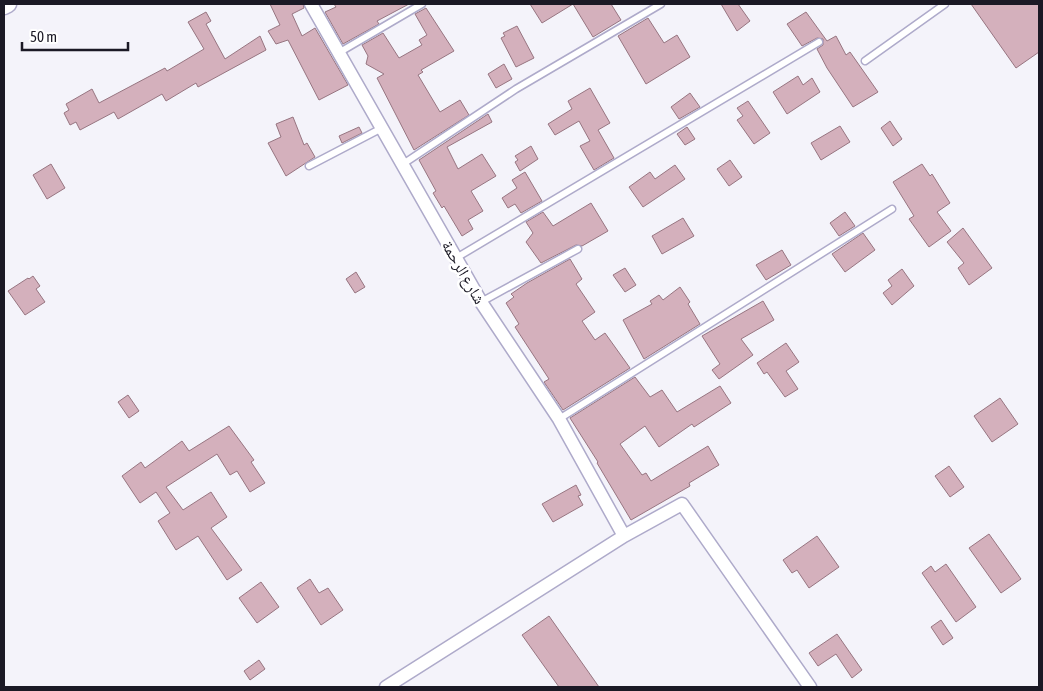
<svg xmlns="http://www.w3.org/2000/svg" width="1043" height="691" font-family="'Asap Condensed','Noto Naskh Arabic',sans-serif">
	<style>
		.building { fill: #d4b0bc; stroke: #977581 }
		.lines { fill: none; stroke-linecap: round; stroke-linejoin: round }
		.service-casing { stroke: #aeaaca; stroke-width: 9 }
		.minor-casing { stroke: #aeaaca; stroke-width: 15 }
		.tertiary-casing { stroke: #aeaaca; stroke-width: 19 }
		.service { stroke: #fff; stroke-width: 6 }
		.minor { stroke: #fff; stroke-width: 12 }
		.tertiary { stroke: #fff; stroke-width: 16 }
		.labels { text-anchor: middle; stroke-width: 5; stroke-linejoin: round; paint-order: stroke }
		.street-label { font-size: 16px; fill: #1b1925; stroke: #fff }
	</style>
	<rect width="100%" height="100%" fill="#f4f3fa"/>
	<path class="building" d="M270 4H303L304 8 292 14 302 36 315 28 348 85 319 100 288 40 276 44 268 31 280 25Z
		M334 4H409L377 21 379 24 343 44 325 12 336 7Z
		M530 4H573L542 23Z
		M573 4H611L621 20 593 37Z
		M721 4H738L750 21 737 31Z
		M971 4H1039V52L1016 68Z
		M426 8 454 51 421 70 423 72 418 75 440 112 460 100 469 115 414 150 377 78 384 74 366 64 368 56 362 45 383 33 399 58 422 45 419 40 427 35 415 14Z
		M206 12 211 21 206 24 225 59 260 36 266 50 198 87 196 83 166 101 162 94 118 119 114 112 80 130 76 122 70 125 64 113 69 110 66 104 92 89 99 103 165 68 167 71 204 49 188 22Z
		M806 12 827 41 836 36 846 55 850 52 878 92 853 107 827 68 817 49 823 45V39L817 38 802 46 787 24Z
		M648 18 664 43 677 35 690 57 646 84 618 36Z
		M517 26 534 58 516 67 501 38 505 36 503 33Z
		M504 64 512 79 496 88 488 74Z
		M798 76 803 85 812 78 820 92 787 114 773 92Z
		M590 88 610 123 598 130 614 158 594 170 580 146 590 141 579 121 555 135 548 124 572 109 568 101Z
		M690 93 700 107 679 119 671 107Z
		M748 101 770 133 754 144 737 120 743 116 737 108Z
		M488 114 492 122 447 147 458 169 482 154 496 176 471 191 483 211 468 220 473 229 462 236 444 206 442 208 433 193 436 191 419 160Z
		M293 117 304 145 307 143 315 157 286 176 268 143 281 137 276 124Z
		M890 121 902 139 893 146 881 128Z
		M840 126 850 142 821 160 811 143Z
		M359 127 362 133 342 143 339 136Z
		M687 127 695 139 685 145 677 134Z
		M531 146 538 159 520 171 515 162 518 160 515 156Z
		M730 160 742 177 729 186 717 169Z
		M51 164 65 188 47 199 33 175Z
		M922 164 930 176 932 174 950 203 937 212 951 231 929 247 909 219 914 216 893 182Z
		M675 165 685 179 643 207 629 187 650 172 655 179Z
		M525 172 542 201 521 213 515 204 508 208 502 198 517 188 512 180Z
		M591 203 608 231 582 246 576 245 541 263 526 242 533 233 526 222 543 212 553 226Z
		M845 212 855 226 839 236 830 223Z
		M683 218 694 236 662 254 652 236Z
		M963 228 992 268 969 285 958 268 964 263 947 242Z
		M863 233 875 250 845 272 832 254Z
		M782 250 791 265 766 280 756 265Z
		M570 259 582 279 576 284 595 312 582 321 595 340 605 333 630 368 563 410 544 382 549 379 515 327 519 324 506 303 514 297 511 294 527 283Z
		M625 268 636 285 625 292 613 275Z
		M902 269 914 286 892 305 883 293 892 286 888 280Z
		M356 272 365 287 355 293 346 279Z
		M33 276 40 286 36 289 45 302 25 315 8 291 28 278 29 279Z
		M680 287 690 302 688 304 700 324 644 359 623 320 652 304 650 301 659 295 663 300Z
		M763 301 774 320 741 339 753 355 719 379 712 370 720 364 702 336Z
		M786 343 799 362 786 371 798 389 785 397 767 372 764 374 757 363Z
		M635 377 650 397 662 390 677 412 720 386 731 403 694 427 692 424 659 447 645 426 620 444 642 475 646 473 651 481 708 446 719 465 689 483 690 486 631 520 597 463 598 462 570 418Z
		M128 395 139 411 129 418 118 402Z
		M1000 398 1018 424 992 442 974 416Z
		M229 426 254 460 251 462 265 483 250 492 237 471 230 475 217 454 166 487 183 510 211 492 227 517 211 528 242 570 227 580 198 536 176 550 158 521 170 513 156 492 140 503 122 476 141 462 145 468 182 441 189 451Z
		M949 466 964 487 950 497 935 476Z
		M576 485 581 495 578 496 583 505 553 522 542 504Z
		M989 534 1021 579 1001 593 969 548Z
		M817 536 839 567 809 588 797 570 792 573 783 560Z
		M946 564 976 607 956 622 922 573 931 566 935 572Z
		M310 579 319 593 328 588 343 610 321 625 297 588Z
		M261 582 279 607 257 623 239 598Z
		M549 616 599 687H559L522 635Z
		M941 620 953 638 943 645 931 627Z
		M837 634 862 670 852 678 836 654 818 666 809 653Z
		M259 660 265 669 250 680 244 671Z"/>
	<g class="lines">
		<defs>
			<path id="service" d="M340 52 422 4
				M865 61 945 4
				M403 164 516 89 661 4
				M309 166 382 128
				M456 258 819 42
				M481 302 578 249
				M559 419 892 209"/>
			<path id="minor" d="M311 4 481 302 559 419 624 536
				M386 687 624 536 682 504 810 687"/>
			<path id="tertiary" d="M4 6 8 4"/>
		</defs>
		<use href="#service" class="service-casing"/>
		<use href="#minor" class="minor-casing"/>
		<use href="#tertiary" class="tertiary-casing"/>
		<use href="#service" class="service"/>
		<use href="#minor" class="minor"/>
		<use href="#tertiary" class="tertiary"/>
	</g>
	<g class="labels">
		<g class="street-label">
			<text transform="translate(464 272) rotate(60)" y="6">شارع الرحمة</text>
		</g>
	</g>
	<rect width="1043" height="691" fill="none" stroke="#1b1925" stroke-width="10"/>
	<path d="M22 42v8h106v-8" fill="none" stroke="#1b1925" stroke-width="2.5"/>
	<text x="30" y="42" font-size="15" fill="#1b1925" stroke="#ffffff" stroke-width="4" paint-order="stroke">50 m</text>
</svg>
